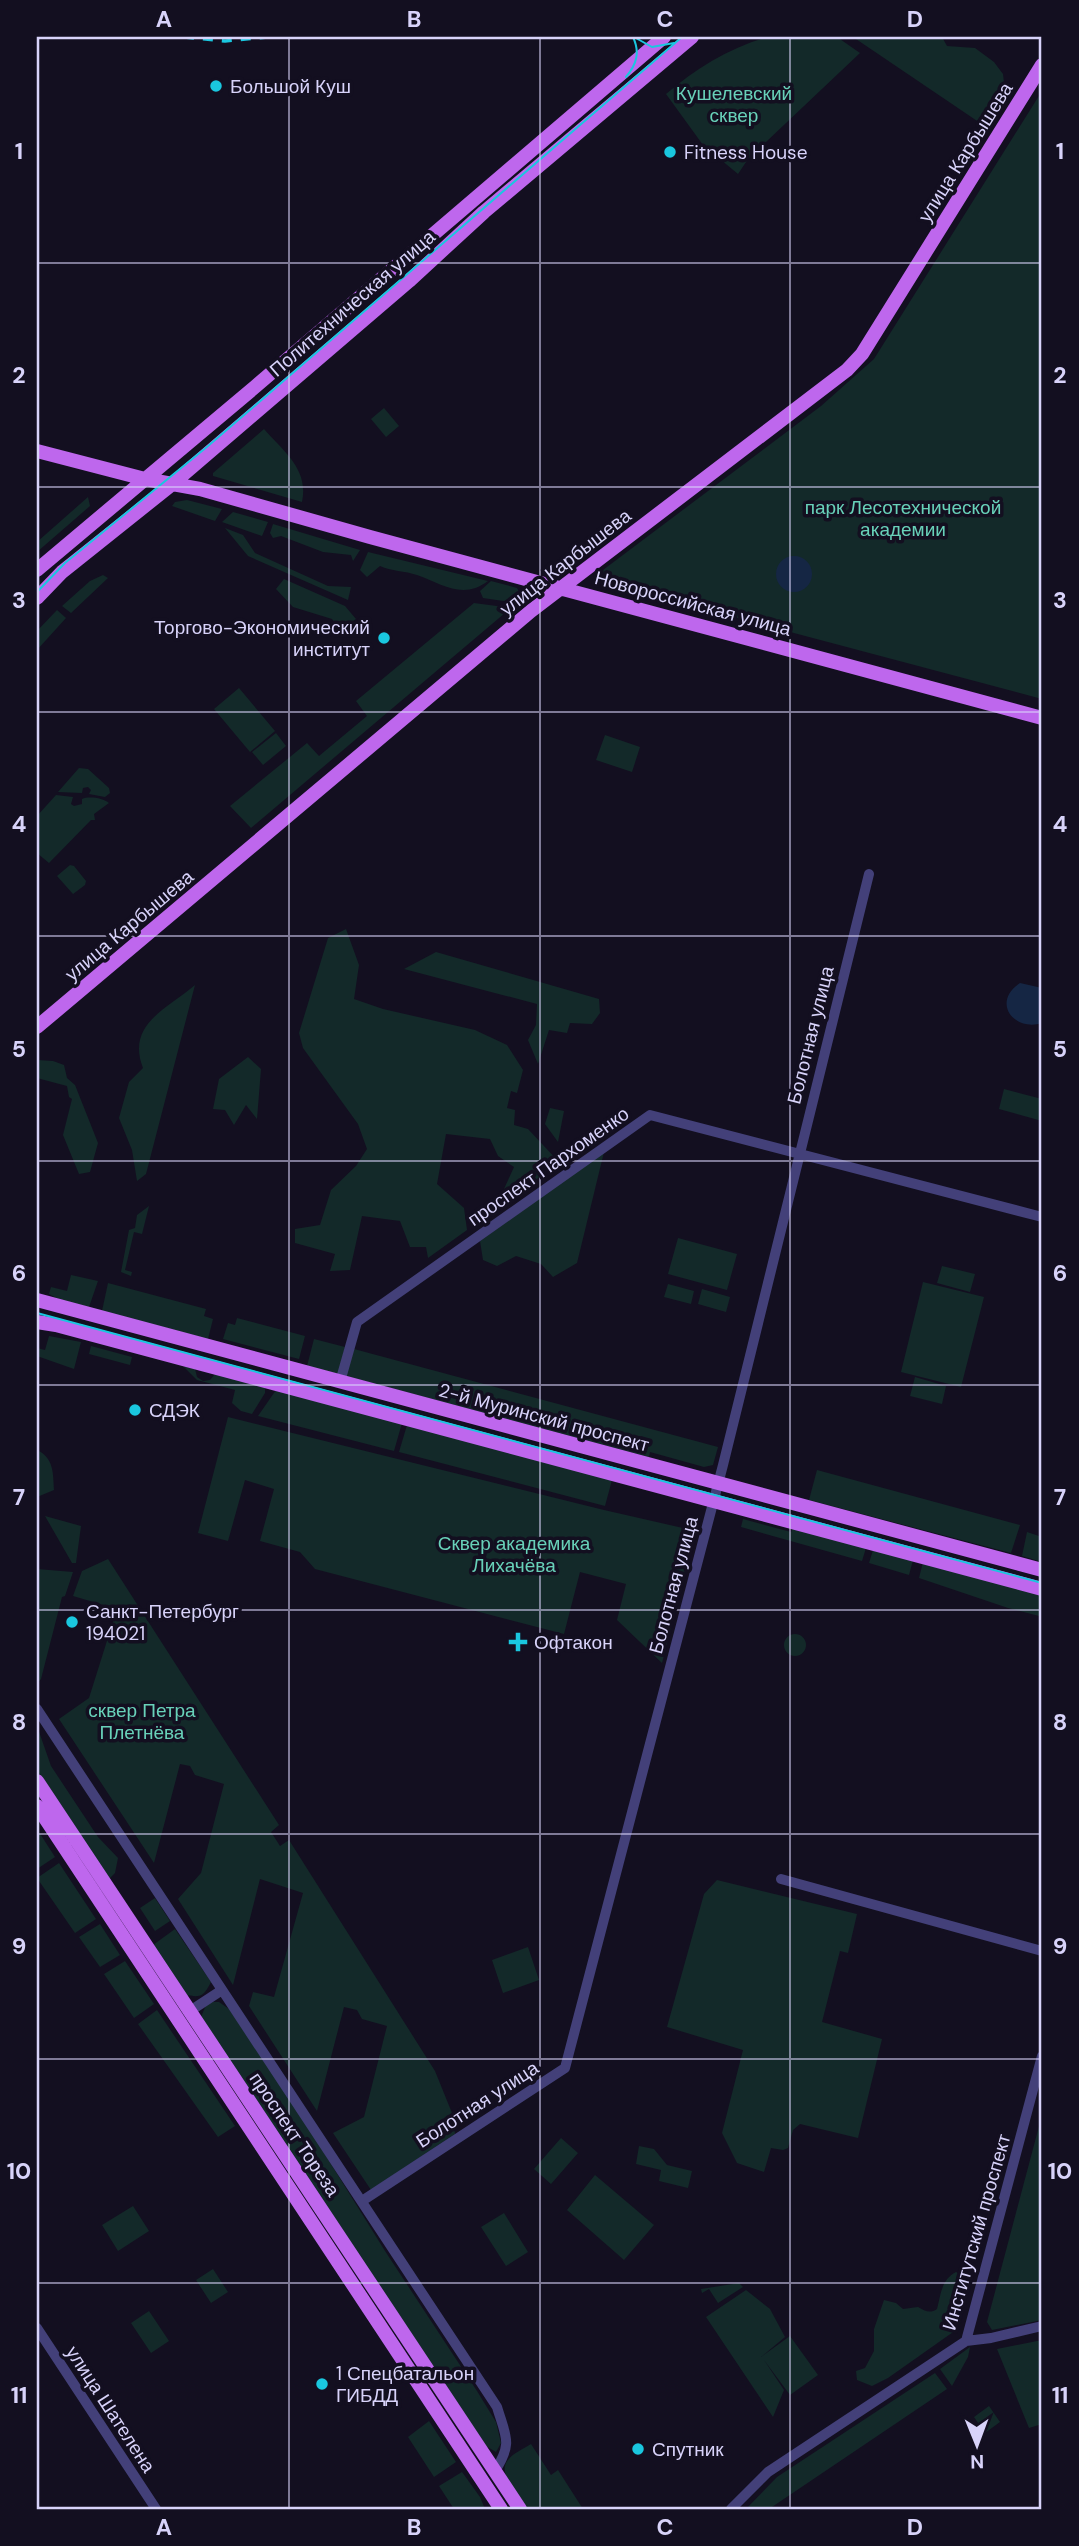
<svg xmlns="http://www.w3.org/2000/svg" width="1079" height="2546" font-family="'DM Sans',sans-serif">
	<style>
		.green { fill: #132929 }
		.water { fill: #152644 }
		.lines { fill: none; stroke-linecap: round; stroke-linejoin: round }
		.minor { stroke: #434079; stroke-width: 10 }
		.major { stroke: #be67ed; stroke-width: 14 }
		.tram { stroke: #1ac7df; stroke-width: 2 }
		.rail { stroke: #1ac7df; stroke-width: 3.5; stroke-dasharray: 10 9; stroke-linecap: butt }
		.grid { fill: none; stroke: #d8d3fa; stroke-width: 2; stroke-opacity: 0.55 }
		.poi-dot { fill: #1ac7df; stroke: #130f20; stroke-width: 2.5 }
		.labels { text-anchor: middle; stroke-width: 7; stroke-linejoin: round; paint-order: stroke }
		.poi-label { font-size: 19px; fill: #d8d3fa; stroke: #130f20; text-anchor: start }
		.park-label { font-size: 19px; fill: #68d1b9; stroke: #130f20 }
		.street-label { font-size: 19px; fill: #d8d3fa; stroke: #130f20 }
		.neatline { fill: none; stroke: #d8d3fa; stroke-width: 2.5 }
		.grid-label { font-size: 23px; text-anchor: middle; font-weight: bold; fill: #d8d3fa }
	</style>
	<rect width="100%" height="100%" fill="#130f20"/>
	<path class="green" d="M767 37H837L860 53 748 159 738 174 703 145 666 94C696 68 729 48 767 37Z
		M853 37H942L947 46 975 48 994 62 1003 74 1006 101 989 129Z
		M1042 91V699L602 582 599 573 821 406 874 359Z
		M384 408 399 426 386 437 371 419Z
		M264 429C284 452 309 469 302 502L213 476V473Z
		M88 497 90 506 37 552V542Z
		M187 500 222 509 215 521 172 506 175 502Z
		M233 512 268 522 262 536 222 522Z
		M273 524 360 550 353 561 351 555 323 552 281 536 273 538 270 533Z
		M225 528 243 535 255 553 328 586 351 587 348 600 248 556Z
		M368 552 488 581C463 600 442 584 417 575 405 571 391 571 380 566L367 577 360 570Z
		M103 575 108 578 71 613 62 606 90 581Z
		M284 579 345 606 356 619 340 630 332 619 293 607 276 589Z
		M491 581 517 588 522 597 516 603 483 598 480 591Z
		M474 603 511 608 251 828 230 806 307 743 319 756 367 716 356 701Z
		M57 610 66 618 37 650V631Z
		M239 688 275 731 250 752 214 709Z
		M276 733 286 746 263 765 252 752Z
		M605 735 640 747 632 772 596 760Z
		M79 768 88 769 109 788 110 793 105 797 89 794 91 790 88 787 83 788 82 793 58 792Z
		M56 795 73 797 71 804 74 806 82 804V799C89 796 103 798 109 803L94 814 95 820H91L49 863 37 853V816Z
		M70 865 74 866 86 881 85 885 73 894 57 876Z
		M346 929 359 965 354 999 383 1009 475 1030 507 1045 523 1070 517 1093 511 1091 507 1108 515 1110 514 1125 528 1129 559 1162 508 1201 499 1200 514 1167 498 1156 490 1139 446 1134 437 1184 464 1208 467 1230 428 1258 426 1247H410L400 1221 362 1216 350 1270 330 1271 335 1254 295 1243V1229L320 1225 331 1190 356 1166 367 1149 358 1124 303 1048 299 1033 328 938Z
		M436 952 599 999 600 1013 592 1024 570 1023 567 1033 549 1030 538 1064 528 1040 536 1025 537 1004 404 969Z
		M195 985 146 1174 137 1181 132 1150 119 1118 129 1082 143 1068C126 1024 167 1009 195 985Z
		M248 1057 261 1069 257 1119 246 1105 234 1125 225 1110 213 1109 219 1079Z
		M37 1060 53 1061 64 1065 67 1078 75 1085 98 1143 90 1172 79 1174 63 1135 72 1099 69 1097 67 1086 37 1078Z
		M1004 1089 1042 1099V1121L999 1109Z
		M550 1108 564 1111 558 1142 545 1124Z
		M604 1152 577 1263 553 1277 541 1264 516 1256 497 1266 483 1260 480 1241Z
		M149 1206 142 1234 134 1232 125 1270 132 1272 131 1276 121 1272 129 1230 135 1228 137 1215Z
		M678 1238 737 1254 727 1290 668 1274Z
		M942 1266 975 1274 970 1292 937 1283Z
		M71 1275 98 1281 89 1307 60 1300 49 1294 51 1287 67 1291Z
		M923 1282 984 1297 961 1387 901 1372Z
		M108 1283 206 1309 204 1316 213 1319 208 1339 102 1311Z
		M668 1284 694 1291 691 1304 664 1297Z
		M702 1289 730 1297 726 1312 698 1304Z
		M237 1318 305 1336 299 1359 223 1339 228 1323 235 1325Z
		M49 1336 81 1342 74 1369 37 1356V1348L45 1350Z
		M314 1339 345 1347 338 1374 307 1366Z
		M91 1346 132 1357 130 1365 89 1354Z
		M354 1349 718 1447 713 1465 704 1467 650 1452 649 1457 346 1376Z
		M183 1366 195 1369 197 1377 203 1381 210 1380 215 1374 265 1387V1393L252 1414 241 1411 232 1403 235 1390 197 1380Z
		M915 1377 946 1386 942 1404 910 1396Z
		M276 1390 402 1423 394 1451 258 1416Z
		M228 1417 604 1510 696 1531 662 1663 617 1620 626 1584 580 1572 564 1634 315 1569 300 1552 260 1541 274 1489 245 1480 228 1541 198 1533Z
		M407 1425 612 1480 605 1506 399 1452Z
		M37 1450C54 1458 53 1473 54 1490L37 1497Z
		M817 1470 1020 1525 1011 1553 809 1500Z
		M45 1516 81 1526 76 1563H72Z
		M743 1519 791 1532 793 1528 866 1548 862 1561 741 1527Z
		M1027 1532 1042 1537V1562L1022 1556Z
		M873 1550 913 1560 909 1575 869 1563Z
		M108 1559 279 1825 271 1832 280 1846 289 1840 435 2071 452 2113 455 2134 371 2190 333 2133 364 2117 387 2026 362 2019 357 2010 344 2007 317 2111 249 2006 253 1992 274 1997 303 1893 260 1879 233 1985 178 1899 201 1873 224 1784 195 1775 190 1766 180 1764 154 1863 59 1719 89 1698 117 1609 73 1596 82 1571Z
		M923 1562 1042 1594 1039 1616 1008 1608 919 1578Z
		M37 1569 73 1572 65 1596 62 1597 41 1679 37 1684Z
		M784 1645a11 11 0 1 1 22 0a11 11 0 1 1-22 0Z
		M37 1726 51 1766 98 1837 118 1858 115 1873 109 1879 37 1770Z
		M37 1829 55 1857 37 1869Z
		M59 1863 96 1919 75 1933 37 1878Z
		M717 1880 857 1914 848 1953 840 1951 822 2022 882 2039 858 2138 800 2124 793 2130 788 2148 783 2150 771 2148 764 2172 737 2163 722 2133 743 2050 667 2027 704 1894Z
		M155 1898 170 1921 155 1931 140 1908Z
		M100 1924 120 1955 100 1967 79 1937Z
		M175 1929 211 1982C204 1996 201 1998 186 1995L153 1945Z
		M528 1947 539 1980 503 1993 492 1960Z
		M125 1961 154 2004 134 2018 104 1974Z
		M213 2002H219L229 2009 295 2106 385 2251 477 2391 496 2422 501 2443 496 2452 486 2446 201 2017 206 2005Z
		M157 2010 235 2126 218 2137 138 2024Z
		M1042 2115V2320L992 2330 987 2322Z
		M561 2138 578 2153 551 2184 534 2169Z
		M639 2146 654 2149 667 2165 692 2171 688 2188 659 2181 661 2170 636 2164Z
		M595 2175 654 2225 624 2260 567 2210Z
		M133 2206 149 2231 118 2251 102 2225Z
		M504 2213 528 2252 506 2266 481 2227Z
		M213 2269 228 2292 211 2303 196 2280Z
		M956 2272 968 2278 956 2330 888 2378 872 2386 857 2380 856 2371 865 2368 874 2351V2329L884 2300 896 2303 903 2309 918 2307C925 2311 930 2314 937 2309 941 2294 941 2280 956 2272Z
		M739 2283 743 2287 718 2303 709 2289 702 2293 701 2289Z
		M746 2290 770 2309 785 2337 761 2357 790 2336 818 2375 790 2395 764 2360 784 2390 773 2417 706 2317Z
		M149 2311 169 2341 151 2353 131 2323Z
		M1042 2340V2424L1029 2428 997 2349Z
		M970 2347 968 2357 952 2386 940 2369Z
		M935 2373 947 2389 769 2509H746L777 2477Z
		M989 2406 1000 2422 985 2433 974 2417Z
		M429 2421 456 2462 434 2477 408 2437Z
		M531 2444 551 2475 558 2470 583 2509H528C520 2497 496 2474 508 2460 513 2453 525 2448 531 2444Z
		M462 2472 480 2497 485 2509H454L439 2486Z"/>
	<path class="water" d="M776 574a18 18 0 1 1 36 0a18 18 0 1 1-36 0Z
		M1020 983 1042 988V1023C1014 1032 991 1002 1020 983Z"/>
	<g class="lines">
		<path class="minor" d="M340 1382 357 1322 650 1115 1042 1217
			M37 1709 497 2407C506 2437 513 2443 495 2471
			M781 1879 1042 1951
			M190 2011 222 1990
			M362 2201 565 2068 723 1465 869 874
			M37 2328 156 2509
			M966 2341 991 2338 1042 2326
			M731 2509 768 2472 966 2341 1042 2056"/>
		<path class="major" d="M37 451 145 479 200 489 370 537 1042 718
			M37 570 256 386 664 37
			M37 598 62 572 171 485 409 281 484 212 692 37
			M37 1027 531 611 847 370 862 354 1042 65
			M37 1300 1042 1570
			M37 1322 56 1325 1042 1589
			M37 1781 520 2509
			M37 1806 501 2509"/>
		<path class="tram" d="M634 37 652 47 674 43
			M626 77C637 64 640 52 633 37
			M37 592 65 563 208 446 682 37
			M37 1313 1042 1583"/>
		<path class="rail" d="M184 37 225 41 268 37"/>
	</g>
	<path class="grid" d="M289 37V2509M540 37V2509M790 37V2509M37 263H1042M37 487H1042M37 712H1042M37 936H1042M37 1161H1042M37 1385H1042M37 1610H1042M37 1834H1042M37 2059H1042M37 2283H1042"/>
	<g class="poi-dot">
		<circle cx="216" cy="86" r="7"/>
		<circle cx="670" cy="152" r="7"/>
		<circle cx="384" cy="638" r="7"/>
		<circle cx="135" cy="1410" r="7"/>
		<circle cx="72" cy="1622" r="7"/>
		<path d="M514.5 1631.5h7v7h7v7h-7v7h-7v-7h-7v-7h7z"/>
		<circle cx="322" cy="2384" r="7"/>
		<circle cx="638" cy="2449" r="7"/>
	</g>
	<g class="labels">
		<g class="poi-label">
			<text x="230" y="93">Большой Куш</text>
			<text x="684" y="159">Fitness House</text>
			<text x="370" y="634" text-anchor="end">Торгово-Экономический<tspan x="370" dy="22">институт</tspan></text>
			<text x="149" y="1417">СДЭК</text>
			<text x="86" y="1618">Санкт-Петербург<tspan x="86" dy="22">194021</tspan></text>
			<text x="534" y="1649">Офтакон</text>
			<text x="336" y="2380">1 Спецбатальон<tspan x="336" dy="22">ГИБДД</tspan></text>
			<text x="652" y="2456">Спутник</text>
		</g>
		<g class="park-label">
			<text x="734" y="100">Кушелевский<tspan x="734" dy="22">сквер</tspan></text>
			<text x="903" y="514">парк Лесотехнической<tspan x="903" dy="22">академии</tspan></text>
			<text x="514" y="1550">Сквер академика<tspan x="514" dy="22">Лихачёва</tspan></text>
			<text x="142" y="1717">сквер Петра<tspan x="142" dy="22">Плетнёва</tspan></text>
		</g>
		<g class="street-label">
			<text transform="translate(965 152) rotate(-58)" y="7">улица Карбышева</text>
			<text transform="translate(352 303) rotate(-41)" y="7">Политехническая улица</text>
			<text transform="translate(565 562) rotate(-38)" y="7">улица Карбышева</text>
			<text transform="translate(693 603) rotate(15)" y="7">Новороссийская улица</text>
			<text transform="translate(129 925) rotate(-40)" y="7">улица Карбышева</text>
			<text transform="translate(810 1035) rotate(-76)" y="7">Болотная улица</text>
			<text transform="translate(548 1166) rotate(-35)" y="7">проспект Пархоменко</text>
			<text transform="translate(544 1417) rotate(15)" y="7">2-й Муринский проспект</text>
			<text transform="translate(673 1585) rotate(-75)" y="7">Болотная улица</text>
			<text transform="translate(477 2104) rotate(-33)" y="7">Болотная улица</text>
			<text transform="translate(295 2134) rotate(56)" y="7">проспект Тореза</text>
			<text transform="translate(976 2232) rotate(-74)" y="7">Институтский проспект</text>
			<text transform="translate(111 2409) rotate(57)" y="7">улица Шателена</text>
		</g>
	</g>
	<rect width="1079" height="2546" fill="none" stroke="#130f20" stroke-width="77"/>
	<g transform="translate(977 2445) rotate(179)" stroke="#130f20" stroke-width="5" paint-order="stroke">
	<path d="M0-5L12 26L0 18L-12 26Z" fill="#d8d3fa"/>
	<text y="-10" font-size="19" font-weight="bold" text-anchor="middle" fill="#d8d3fa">N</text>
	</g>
	<rect x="38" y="38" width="1002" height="2470" class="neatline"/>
	<g class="grid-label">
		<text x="164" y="27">A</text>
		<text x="414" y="27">B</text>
		<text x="665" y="27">C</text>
		<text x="915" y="27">D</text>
		<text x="19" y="159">1</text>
		<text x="1060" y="159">1</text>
		<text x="19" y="383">2</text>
		<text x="1060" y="383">2</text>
		<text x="19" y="608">3</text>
		<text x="1060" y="608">3</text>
		<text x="19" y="832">4</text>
		<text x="1060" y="832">4</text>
		<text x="19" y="1057">5</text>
		<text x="1060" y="1057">5</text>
		<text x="19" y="1281">6</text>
		<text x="1060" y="1281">6</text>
		<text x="19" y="1505">7</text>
		<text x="1060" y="1505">7</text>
		<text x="19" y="1730">8</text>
		<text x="1060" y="1730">8</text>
		<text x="19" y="1954">9</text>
		<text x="1060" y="1954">9</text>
		<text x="19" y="2179">10</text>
		<text x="1060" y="2179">10</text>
		<text x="19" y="2403">11</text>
		<text x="1060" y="2403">11</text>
		<text x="164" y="2535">A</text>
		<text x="414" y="2535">B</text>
		<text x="665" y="2535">C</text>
		<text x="915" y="2535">D</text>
	</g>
</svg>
